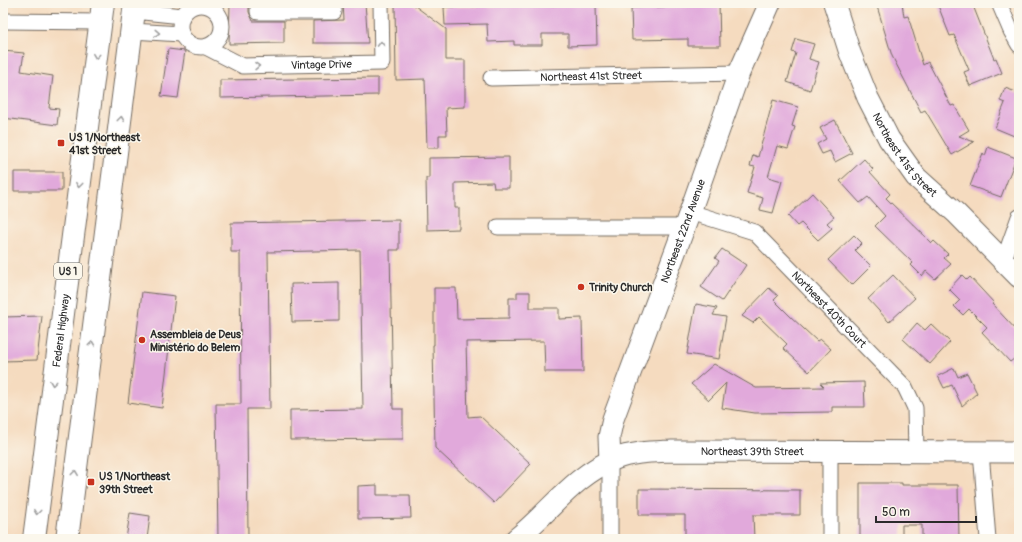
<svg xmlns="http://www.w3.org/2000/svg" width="1022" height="542" font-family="Pangolin,sans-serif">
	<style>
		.building { fill: #e1a9db }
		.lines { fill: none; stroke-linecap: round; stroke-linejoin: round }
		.street-casing { stroke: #72695f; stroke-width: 17 }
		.secondary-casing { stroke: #72695f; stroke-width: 23 }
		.primary-casing { stroke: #72695f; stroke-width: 24 }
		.street { stroke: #fff; stroke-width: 15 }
		.secondary { stroke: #fff; stroke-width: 21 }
		.primary { stroke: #fff; stroke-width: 22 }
		.oneway { stroke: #a0a0a0 }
		.poi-dot { fill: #c8321e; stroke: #fbf7ec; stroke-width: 1.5 }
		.labels { text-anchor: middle; stroke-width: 3; stroke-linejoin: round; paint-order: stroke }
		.shield { fill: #fbf7ec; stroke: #696865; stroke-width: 1 }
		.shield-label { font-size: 10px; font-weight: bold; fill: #2b2b2b }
		.street-label { font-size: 11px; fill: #2b2b2b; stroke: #fbf7ec }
		.poi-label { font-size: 11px; font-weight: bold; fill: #2b2b2b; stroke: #fbf7ec; text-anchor: start }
	</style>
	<rect width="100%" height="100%" fill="#fbf7ec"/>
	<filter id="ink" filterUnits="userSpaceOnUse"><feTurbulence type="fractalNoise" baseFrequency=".025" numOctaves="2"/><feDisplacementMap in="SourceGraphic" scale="8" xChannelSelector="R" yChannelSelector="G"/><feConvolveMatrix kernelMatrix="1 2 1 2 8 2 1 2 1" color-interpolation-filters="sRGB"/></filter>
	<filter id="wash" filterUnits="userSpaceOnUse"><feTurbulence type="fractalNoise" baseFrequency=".012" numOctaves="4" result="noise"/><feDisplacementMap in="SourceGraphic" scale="16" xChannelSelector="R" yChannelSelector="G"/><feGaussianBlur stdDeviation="0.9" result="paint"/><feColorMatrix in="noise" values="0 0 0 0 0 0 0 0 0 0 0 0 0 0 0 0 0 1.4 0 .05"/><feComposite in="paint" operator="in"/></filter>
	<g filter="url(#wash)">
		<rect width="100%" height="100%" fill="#f5dbbf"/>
		<g id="blocks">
			<path class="building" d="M230 3H249V12L253 21H284V43L229 44Z
				M343 3H365L368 43H313V21L344 20Z
				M395 3H411L446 29V60H465V107L446 108 447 135H439V148H427L425 79 396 80Z
				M687 3H719L720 46H688V39L632 40 631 8 687 6Z
				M876 3H902L904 17 908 16 923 65 928 62 951 106 954 105 969 130 959 136 974 142 952 155 925 110 921 112 892 56Z
				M937 3H972L994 59 996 58 1002 73 970 86 964 72 969 70 954 35 950 36Z
				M596 5 597 45 568 46V34H542V45H514V41L488 42 487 24 445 25 444 7Z
				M796 39 814 44 809 59 819 62 810 90 787 82 796 53 792 52Z
				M168 49 185 51 178 98 161 96Z
				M3 51 24 53 21 71 53 76 49 108 59 109 57 125 3 118Z
				M378 78V95L220 98V80Z
				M1005 88 1019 93V138L995 128 1005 103 1000 101Z
				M773 100 798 107 792 126 795 127 788 149 777 146 768 177 782 181 773 213 760 210 763 198 747 193 755 167 750 166 753 155 758 157Z
				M835 120 852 153 835 162 830 151 822 154 817 144 826 139 820 128Z
				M988 147 1016 158 1001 197 970 186 983 153 985 156Z
				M509 157V188H494L493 182 455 183V208H459V229L427 230 426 178H429V158Z
				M864 159 873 169 870 172 890 194 886 198 932 243 934 241 948 254 944 258 951 264 935 279 926 271 922 276 911 265 913 263 875 226 885 216 868 197 860 203 840 181Z
				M14 172H62V191H14Z
				M812 193 834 217 827 223 832 228 818 240 801 223 797 226 788 216Z
				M399 220V250H390L393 409H403V439L290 440V410L363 409 360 250 268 252 270 409H247L248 539H218L216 404H241L240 252H231V223Z
				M854 235 862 243 855 250 871 266 852 285 828 260Z
				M722 249 746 265 722 301 701 287 719 261 715 258Z
				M893 275 915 298 889 322 868 299Z
				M962 275 967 280 970 277 994 303 992 304 1019 333V355L1010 362 982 332 987 327 969 309 963 315 954 306 960 300 949 289Z
				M339 283V321L292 322 291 284Z
				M434 288H456L457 319 509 318V298H517V292H530V308H559V319L582 318 583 372H545L544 341 466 342 468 417 480 416 531 464 494 503 435 448 433 345H434Z
				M769 288 778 296 774 300 790 316 817 341 820 339 831 349 809 372 783 348 787 344 759 317 753 323 742 316Z
				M142 292 175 296 162 408 128 403Z
				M696 304 717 308 713 315 726 317 719 359 687 354Z
				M42 316 37 360 3 361V317Z
				M917 323 925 330 931 324 950 342 930 364 903 339Z
				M714 364 756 388 824 387 820 383 864 382 865 407H832V412L755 413 722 408 726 383 709 400 691 384Z
				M954 368 958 377 967 373 977 393 962 406 952 385 944 388 938 376Z
				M860 483H902V485H958L959 539H922V525H902V536L860 537Z
				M377 485V495H410L411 518 358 519V486Z
				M639 489 800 490V515H753L754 539H685V515H639Z
				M130 513 150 516 147 539H126Z"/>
		</g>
	</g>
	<g filter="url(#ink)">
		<use href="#blocks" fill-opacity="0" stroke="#72695f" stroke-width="1"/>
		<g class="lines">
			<defs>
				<g id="street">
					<path d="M258 3V12H334V3"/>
					<path d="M999 3 1011 31 1019 45"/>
					<circle cx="201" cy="26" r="21"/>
					<path d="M134 11 182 16"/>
					<path d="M3 21 100 22"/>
					<path d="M132 31 181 34"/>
					<path id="s1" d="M206 47 243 66 382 63 381 3"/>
					<path id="s2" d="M491 78 739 73"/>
					<path id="s3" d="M690 212 754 232 905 387 915 408 916 451"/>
					<path d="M498 227H685"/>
					<path d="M1004 259 1019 217"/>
					<path d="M830 451V539"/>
					<path d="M981 452 988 539"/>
					<path d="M610 461V539"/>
				</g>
				<g id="secondary">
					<path id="s4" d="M834 3 850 53 868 98 889 139 916 177 956 213 1019 277"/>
					<path id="s5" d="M610 461 609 437 613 419 690 212 739 73 770 3"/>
					<path id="s6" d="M516 539C550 512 574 475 615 459 633 452 653 452 672 451L1019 452"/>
				</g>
				<g id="primary">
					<path id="s7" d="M34 539 103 3"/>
					<path d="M67 539 135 3"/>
				</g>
			</defs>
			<use href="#street" class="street-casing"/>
			<use href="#secondary" class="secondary-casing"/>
			<use href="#primary" class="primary-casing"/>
			<use href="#street" class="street"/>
			<use href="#secondary" class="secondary"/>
			<use href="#primary" class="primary"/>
		</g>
		<defs><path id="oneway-chevron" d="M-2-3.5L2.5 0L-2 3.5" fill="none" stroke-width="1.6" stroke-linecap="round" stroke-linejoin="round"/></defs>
		<g class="oneway">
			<use href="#oneway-chevron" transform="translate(157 33) rotate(3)"/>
			<use href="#oneway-chevron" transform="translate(381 44) rotate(-91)"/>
			<use href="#oneway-chevron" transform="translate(96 56) rotate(97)"/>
			<use href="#oneway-chevron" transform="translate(257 66) rotate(-1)"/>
			<use href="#oneway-chevron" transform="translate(121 119) rotate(-83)"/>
			<use href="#oneway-chevron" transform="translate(79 185) rotate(97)"/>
			<use href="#oneway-chevron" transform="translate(92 344) rotate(-83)"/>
			<use href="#oneway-chevron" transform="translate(53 383) rotate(97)"/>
			<use href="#oneway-chevron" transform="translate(75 473) rotate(-83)"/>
			<use href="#oneway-chevron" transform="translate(37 512) rotate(97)"/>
		</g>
	</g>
	<g class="poi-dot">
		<rect x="57" y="139" width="8" height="8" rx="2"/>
		<circle cx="581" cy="287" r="4"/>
		<circle cx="142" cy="340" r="4"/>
		<rect x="87" y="478" width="8" height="8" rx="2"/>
	</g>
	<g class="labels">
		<rect class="shield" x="54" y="263" width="28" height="16" rx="3"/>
		<g class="shield-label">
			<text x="68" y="275">US 1</text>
		</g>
		<g class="street-label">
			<text dy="4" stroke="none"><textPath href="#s1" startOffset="120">Vintage Drive</textPath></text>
			<text dy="4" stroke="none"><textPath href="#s2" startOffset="100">Northeast 41st Street</textPath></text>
			<text dy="4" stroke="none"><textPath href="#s4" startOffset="169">Northeast 41st Street</textPath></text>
			<text dy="4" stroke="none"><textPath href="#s5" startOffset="243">Northeast 22nd Avenue</textPath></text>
			<text dy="4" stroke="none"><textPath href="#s3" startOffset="175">Northeast 40th Court</textPath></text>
			<text dy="4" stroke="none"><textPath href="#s7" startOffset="210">Federal Highway</textPath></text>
			<text dy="4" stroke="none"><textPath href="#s6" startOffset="266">Northeast 39th Street</textPath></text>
		</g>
		<g class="poi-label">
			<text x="69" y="141">US 1/Northeast<tspan x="69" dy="13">41st Street</tspan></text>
			<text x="589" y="291">Trinity Church</text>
			<text x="150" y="338">Assembleia de Deus<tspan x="150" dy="13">Ministério do Belem</tspan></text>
			<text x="99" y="480">US 1/Northeast<tspan x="99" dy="13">39th Street</tspan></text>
		</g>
	</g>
	<rect width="1022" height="542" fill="none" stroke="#fbf7ec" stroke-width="16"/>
	<path d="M876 516v6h100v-6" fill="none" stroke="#2b2b2b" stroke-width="2"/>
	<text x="882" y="516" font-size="12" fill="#2b2b2b" stroke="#fbf7ec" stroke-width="3" paint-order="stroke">50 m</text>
</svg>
